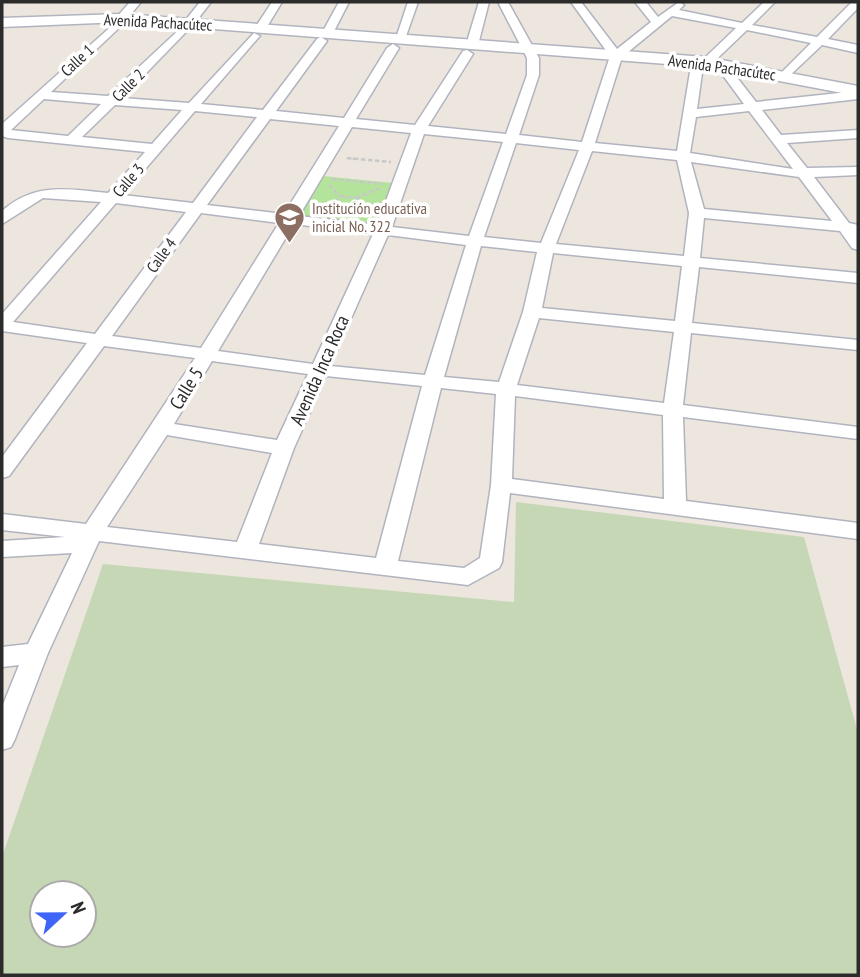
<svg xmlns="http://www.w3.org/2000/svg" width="860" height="977" font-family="'PT Sans Narrow',sans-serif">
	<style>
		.green { fill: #b4e39b }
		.cemetery { fill: #c6d7b5; fill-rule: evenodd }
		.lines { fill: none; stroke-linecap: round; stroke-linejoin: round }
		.minor-casing { stroke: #b1b4bf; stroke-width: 3 }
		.tertiary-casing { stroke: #b1b4bf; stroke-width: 3 }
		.path-far1 { stroke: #c8c8c8; stroke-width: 2; stroke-dasharray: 3.5 2; stroke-linecap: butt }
		.path { stroke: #c8c8c8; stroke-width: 2.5; stroke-dasharray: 4.5 2.5; stroke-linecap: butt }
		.minor { fill: #fff; fill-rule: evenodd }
		.tertiary { fill: #fff; fill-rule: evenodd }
		.labels { text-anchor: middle; stroke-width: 7; stroke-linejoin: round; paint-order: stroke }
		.far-street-label { font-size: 16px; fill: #2b2b2b; stroke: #fff }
		.far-education-label { font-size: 16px; fill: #785e54; stroke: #fff; text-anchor: start }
		.street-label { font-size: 19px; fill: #2b2b2b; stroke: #fff }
	</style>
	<rect width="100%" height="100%" fill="#ede6de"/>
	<path class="green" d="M322 176 393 183 373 226 299 218Z"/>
	<path class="cemetery" d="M516 502 804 537 858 733V975H2V857L103 564 514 602ZM42 893H84V935H42Z"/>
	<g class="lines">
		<defs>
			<path id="minor" d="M130 2H141L126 20H118L116 18Z
				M200 2H211L194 24H186L184 22Z
				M272 2H282L265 30H257L255 28Z
				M339 2H349L332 35H324L322 33Z
				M408 2H418L405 39 395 41Z
				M479 2H489L478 45 472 49 466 45Z
				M498 2H508L539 58V75L519 135 582 142 610 56 571 2H581L617 49 651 22 635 2H646L658 17 679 2 684 5 679 10 742 23 764 2H775L752 25 817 37 852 2H858V8L828 39 858 45V53L822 45 785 80 779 76 781 73 811 43 747 30 702 73 697 109 744 104 722 74 728 70 732 71 756 102 858 91V99L762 110 781 135 858 130V138L787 143 807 168 858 167V175L814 177 849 223 858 225V250L852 248 840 231 704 218 700 258 858 273V283L699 267 692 323 858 340V350L691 333 683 405 858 427V439L683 417 686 501 858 523V539L510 493 502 562 499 568 468 585 99 541 48 653 15 739 11 747 2 750V707L19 665 2 667V647L28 644 72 553 2 557V541L65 537 2 530V514L86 524 195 358 104 346 9 476 2 478V457L87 343 2 331V314L101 202 43 198 2 224V211C35 182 67 189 108 193L145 152 8 138 2 136V124L115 23 121 26 119 28 51 92 108 96 183 26 187 27V31L122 98 189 103 254 33 260 36 258 38 201 104 263 110 317 39 321 37 327 41 276 111 344 118 387 48 393 44 399 48 356 119 415 125 463 51 467 50 473 54 428 126 506 134 527 75V58ZM672 16 736 28 690 72 677 151 595 143 622 57ZM44 99 101 104 68 136 11 130ZM115 105 182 110 152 144 82 137ZM195 111 257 117 193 203 123 195ZM749 111 793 169 690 153 696 117ZM270 119 339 126 284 214 207 205ZM352 127 411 133 377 225 299 216ZM424 134 503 142 469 236 392 227ZM516 143 579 150 541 243 484 237ZM592 151 677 160 689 213 684 256 556 244ZM691 162 799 177 832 221 704 209ZM116 203 186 212 95 334 13 322ZM201 213 279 223 201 348 112 336ZM294 224 373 234 313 364 218 351ZM388 235 466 245 425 375 330 366ZM481 246 537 252 523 312 499 382 444 377ZM553 253 682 266 675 321 542 308ZM539 318 674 332 664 403 517 385ZM212 361 308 374 277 440 174 424ZM326 376 422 386 376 558 259 544 294 448ZM441 388 496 394 491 485 480 558 464 568 398 561ZM515 396 663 415 664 499 512 479ZM167 435 272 453 237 542 107 527Z"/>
			<path id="tertiary" d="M122 14 706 57 858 86V96L706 67 122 22 2 27V18Z"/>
		</defs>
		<use href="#minor" class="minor-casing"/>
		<use href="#tertiary" class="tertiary-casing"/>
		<path class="path-far1" d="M347 158 354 159"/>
		<path class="path" d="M347 158 391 162
			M332 179 383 184
			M329 185 340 196
			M340 196 356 198 352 205 336 204Z
			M356 198 380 188"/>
		<use href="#minor" class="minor"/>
		<use href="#tertiary" class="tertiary"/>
	</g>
	<defs>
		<symbol id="school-pin" viewBox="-11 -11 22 30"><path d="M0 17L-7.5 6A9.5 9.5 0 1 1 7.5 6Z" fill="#8d6e63" stroke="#fff"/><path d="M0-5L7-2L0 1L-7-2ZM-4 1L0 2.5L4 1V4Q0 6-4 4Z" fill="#fff"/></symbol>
	</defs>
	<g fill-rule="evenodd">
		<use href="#school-pin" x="272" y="200" width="35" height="47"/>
	</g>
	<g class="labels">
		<g class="far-street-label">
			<text transform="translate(158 22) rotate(3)" y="6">Avenida Pachacútec</text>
			<text transform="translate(77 60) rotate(-43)" y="6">Calle 1</text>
			<text transform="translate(722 67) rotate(8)" y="6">Avenida Pachacútec</text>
			<text transform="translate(128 85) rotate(-45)" y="6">Calle 2</text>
			<text transform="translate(128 180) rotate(-49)" y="6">Calle 3</text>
			<text transform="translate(161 255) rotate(-54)" y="6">Calle 4</text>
		</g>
		<g class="far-education-label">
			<text x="312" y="214">Institución educativa<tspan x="312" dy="18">inicial No. 322</tspan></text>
		</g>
		<g class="street-label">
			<text transform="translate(319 370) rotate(-66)" y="7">Avenida Inca Roca</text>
			<text transform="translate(186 388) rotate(-58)" y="7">Calle 5</text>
		</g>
	</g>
	<rect width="860" height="977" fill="none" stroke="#2b2b2b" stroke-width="7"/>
	<g transform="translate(63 914) rotate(68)"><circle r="33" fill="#ffffff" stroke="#aaaaaa" stroke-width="2"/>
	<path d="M0-5L12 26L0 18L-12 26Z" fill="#3f64f8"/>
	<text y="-10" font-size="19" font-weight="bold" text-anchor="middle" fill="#2b2b2b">N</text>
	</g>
</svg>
